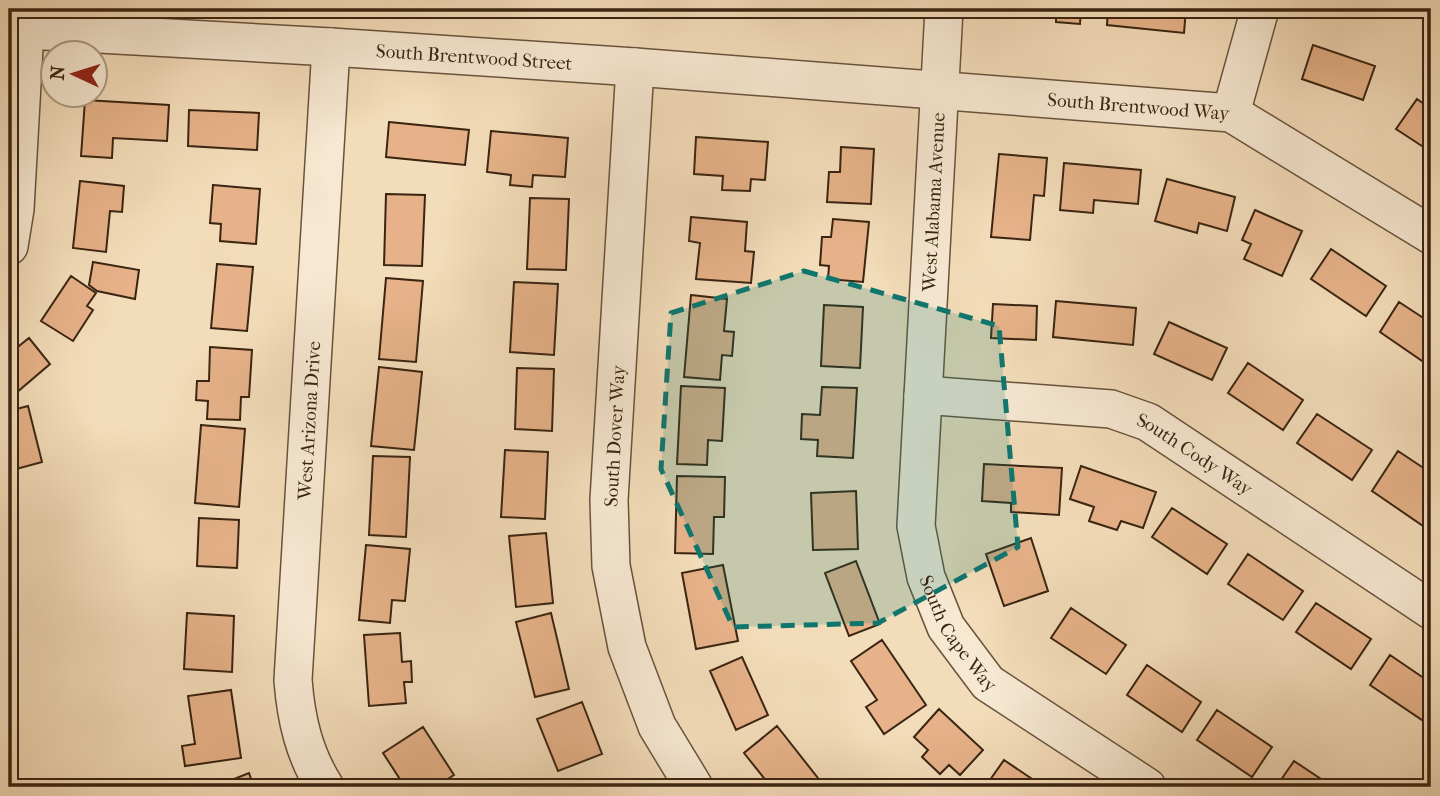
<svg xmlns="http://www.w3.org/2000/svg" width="1440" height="796" font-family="'IM FELL French Canon',serif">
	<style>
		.building { fill: #e7b289; stroke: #3a2512; stroke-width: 2 }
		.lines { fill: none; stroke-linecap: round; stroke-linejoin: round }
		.minor-casing { stroke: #68533c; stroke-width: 40 }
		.minor { stroke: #f7e8d2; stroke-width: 37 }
		.marked { fill: #0f766e; fill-opacity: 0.2; stroke: #0f766e; stroke-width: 5; stroke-dasharray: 14 9; stroke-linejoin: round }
		.labels { text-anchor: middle; stroke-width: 5; stroke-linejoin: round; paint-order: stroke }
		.street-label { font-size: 19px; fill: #3a2512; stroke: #f7e8d2 }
	</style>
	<rect width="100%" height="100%" fill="#f3dcb9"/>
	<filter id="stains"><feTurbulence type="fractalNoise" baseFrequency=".00286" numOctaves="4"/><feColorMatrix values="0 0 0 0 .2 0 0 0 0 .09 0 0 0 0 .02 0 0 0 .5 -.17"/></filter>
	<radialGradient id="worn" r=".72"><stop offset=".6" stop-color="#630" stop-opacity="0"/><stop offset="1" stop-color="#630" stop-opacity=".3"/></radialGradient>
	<path class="building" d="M843 9H880L879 12Z
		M1013 9H1081L1080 24 1056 22V12Z
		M1108 9H1186L1184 33 1107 25Z
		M1328 9H1368L1367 14Z
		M1313 45 1375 66 1363 100 1302 79Z
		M1429 56 1431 57V76L1425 74Z
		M1417 99 1431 109V152L1396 129Z
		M85 100 169 105 167 141 113 138 112 158 81 156Z
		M189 110 259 113 257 150 188 146Z
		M389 122 469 130 465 165 386 157Z
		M491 131 568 138 565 177 533 175 532 187 510 185 511 175 487 172Z
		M696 137 768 142 765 180 751 179 750 191 722 190 723 176 694 174Z
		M841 147 874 149 871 204 827 202 829 172H840Z
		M999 154 1047 158 1044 196 1034 195 1030 240 991 237Z
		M1064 163 1141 170 1138 204 1094 200 1093 213 1060 210Z
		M1167 179 1235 197 1227 231 1199 223 1197 233 1155 221Z
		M80 181 124 186 122 212 110 211 106 252 73 248Z
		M213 185 260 189 256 244 220 241 221 224 210 223Z
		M386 194 425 195 422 266 384 265Z
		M530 198 569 199 566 270 527 269Z
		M1255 210 1302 231 1282 276 1244 259 1251 244 1242 240Z
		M691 217 747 222 745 251 754 252 751 283 696 279 700 243 689 241Z
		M833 219 869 222 863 282 828 279 829 266 820 265 822 237H831Z
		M1331 249 1386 286 1366 316 1311 279Z
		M93 262 139 270 135 299 97 291 89 285Z
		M217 264 253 267 247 331 211 328Z
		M71 276 96 293 87 306 93 310 73 341 41 321Z
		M386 278 423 281 416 362 379 359Z
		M514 282 558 284 554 355 510 352Z
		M691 295 727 299 724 331 734 332 732 356 722 355 720 380 684 377Z
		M1056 301 1136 308 1133 345 1053 337Z
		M1399 302 1431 323V367L1380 332Z
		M993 304 1037 306 1036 340 991 338Z
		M824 305 863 307 860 368 821 366Z
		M1169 322 1227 348 1212 380 1154 354Z
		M29 338 50 364 9 399V354Z
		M210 347 252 350 249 397H241L240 420 207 419 208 401 196 400 197 381H209Z
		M1248 363 1303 400 1283 430 1228 393Z
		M379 367 422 372 414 450 371 446Z
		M517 368 554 369 552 431 515 429Z
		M681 386 725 388 722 441 708 440 707 465 677 464Z
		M822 387 857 388 853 458 817 456 818 440 801 439 802 414 820 415Z
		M28 406 42 462 9 471V411Z
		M1317 414 1372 450 1352 480 1297 443Z
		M201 425 245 429 239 507 195 503Z
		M505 450 548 452 545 519 501 517Z
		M1398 451 1431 473V519L1426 528 1372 491Z
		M373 456 410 457 406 537 369 535Z
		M984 464 1062 468 1059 515 1011 512V503L982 501Z
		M1081 466 1156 492 1143 528 1121 521 1117 530 1089 521 1094 507 1070 499Z
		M677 476 725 477 724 517H714L713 554 675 553Z
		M856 491 858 549 813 550 811 493Z
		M1172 508 1227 544 1207 574 1152 537Z
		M199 518 239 520 237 568 197 566Z
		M546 533 553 603 516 607 509 536Z
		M1031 538 1048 591 1004 606 986 554Z
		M366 545 410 549 405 601 392 600 390 623 359 620Z
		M1248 554 1303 591 1283 620 1228 584Z
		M856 561 880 624 849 636 825 573Z
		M723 565 738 641 696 649 682 573Z
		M1316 603 1371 639 1351 669 1296 632Z
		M1071 608 1126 645 1106 674 1051 638Z
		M187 613 234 616 232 672 184 669Z
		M551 613 569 689 535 697 516 622Z
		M400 633 402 662 411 661 412 682H404L406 703 369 706 364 635Z
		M882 640 926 705 884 734 866 707 877 700 851 661Z
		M1390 655 1431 683V713L1425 722 1370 685Z
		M742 657 768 715 736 730 710 671Z
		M1147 665 1201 702 1182 732 1127 695Z
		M231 690 241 758 185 766 182 746 195 744 188 696Z
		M582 702 602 754 558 771 537 719Z
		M939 709 983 750 960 775 949 765 940 774 922 757 928 750 914 737Z
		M1217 710 1272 747 1252 777 1197 740Z
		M777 726 825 787H771L744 753Z
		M423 727 454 775 435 787H405L383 753Z
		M1004 760 1044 787H985Z
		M1294 761 1333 787H1276Z
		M249 773 254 787H214Z"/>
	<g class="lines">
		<defs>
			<g id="minor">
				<path id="s1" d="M944 9 916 526 926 577 946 627 988 683 1147 787"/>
				<path id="s2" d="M9 29 331 47 635 67 1231 113 1431 235"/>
				<path d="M635 67 609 500 611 566 627 647 657 726 694 787"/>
				<path d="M1231 113 1260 9"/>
				<path d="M9 246 15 209 25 30"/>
				<path id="s3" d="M923 395 1111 409 1148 422 1431 610"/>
				<path id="s4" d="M325 787C304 754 296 719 293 680L331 47"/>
			</g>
		</defs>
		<use href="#minor" class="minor-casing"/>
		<use href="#minor" class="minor"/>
	</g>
	<path class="marked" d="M804 271 999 326 1018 547 878 623 733 627 661 469 671 313Z"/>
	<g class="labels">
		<g class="street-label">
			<text dy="7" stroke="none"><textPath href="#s2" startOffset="466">South Brentwood Street</textPath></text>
			<text dy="7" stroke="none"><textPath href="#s2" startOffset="1132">South Brentwood Way</textPath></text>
			<text transform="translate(933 202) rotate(-87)" y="7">West Alabama Avenue</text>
			<text dy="7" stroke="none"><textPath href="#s4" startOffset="373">West Arizona Drive</textPath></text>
			<text transform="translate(614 436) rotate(-87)" y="7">South Dover Way</text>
			<text dy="7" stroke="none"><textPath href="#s3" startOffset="284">South Cody Way</textPath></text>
			<text dy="7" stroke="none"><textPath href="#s1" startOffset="635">South Cape Way</textPath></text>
		</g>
	</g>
	<rect width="1440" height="796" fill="none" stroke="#f3dcb9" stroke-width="35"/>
	<rect x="10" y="10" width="1419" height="775" fill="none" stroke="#3a2512" stroke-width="3.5"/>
	<rect x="18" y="18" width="1405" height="761" fill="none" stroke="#3a2512" stroke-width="2"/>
	<g transform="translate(74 74) rotate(274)"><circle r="33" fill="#f7e8d2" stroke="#ab9a85" stroke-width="2"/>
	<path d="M0-5L12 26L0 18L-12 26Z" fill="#8f2418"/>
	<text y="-10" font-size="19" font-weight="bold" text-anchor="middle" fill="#3a2512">N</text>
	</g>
	<rect width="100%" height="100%" filter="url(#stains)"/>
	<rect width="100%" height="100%" fill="url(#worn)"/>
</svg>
